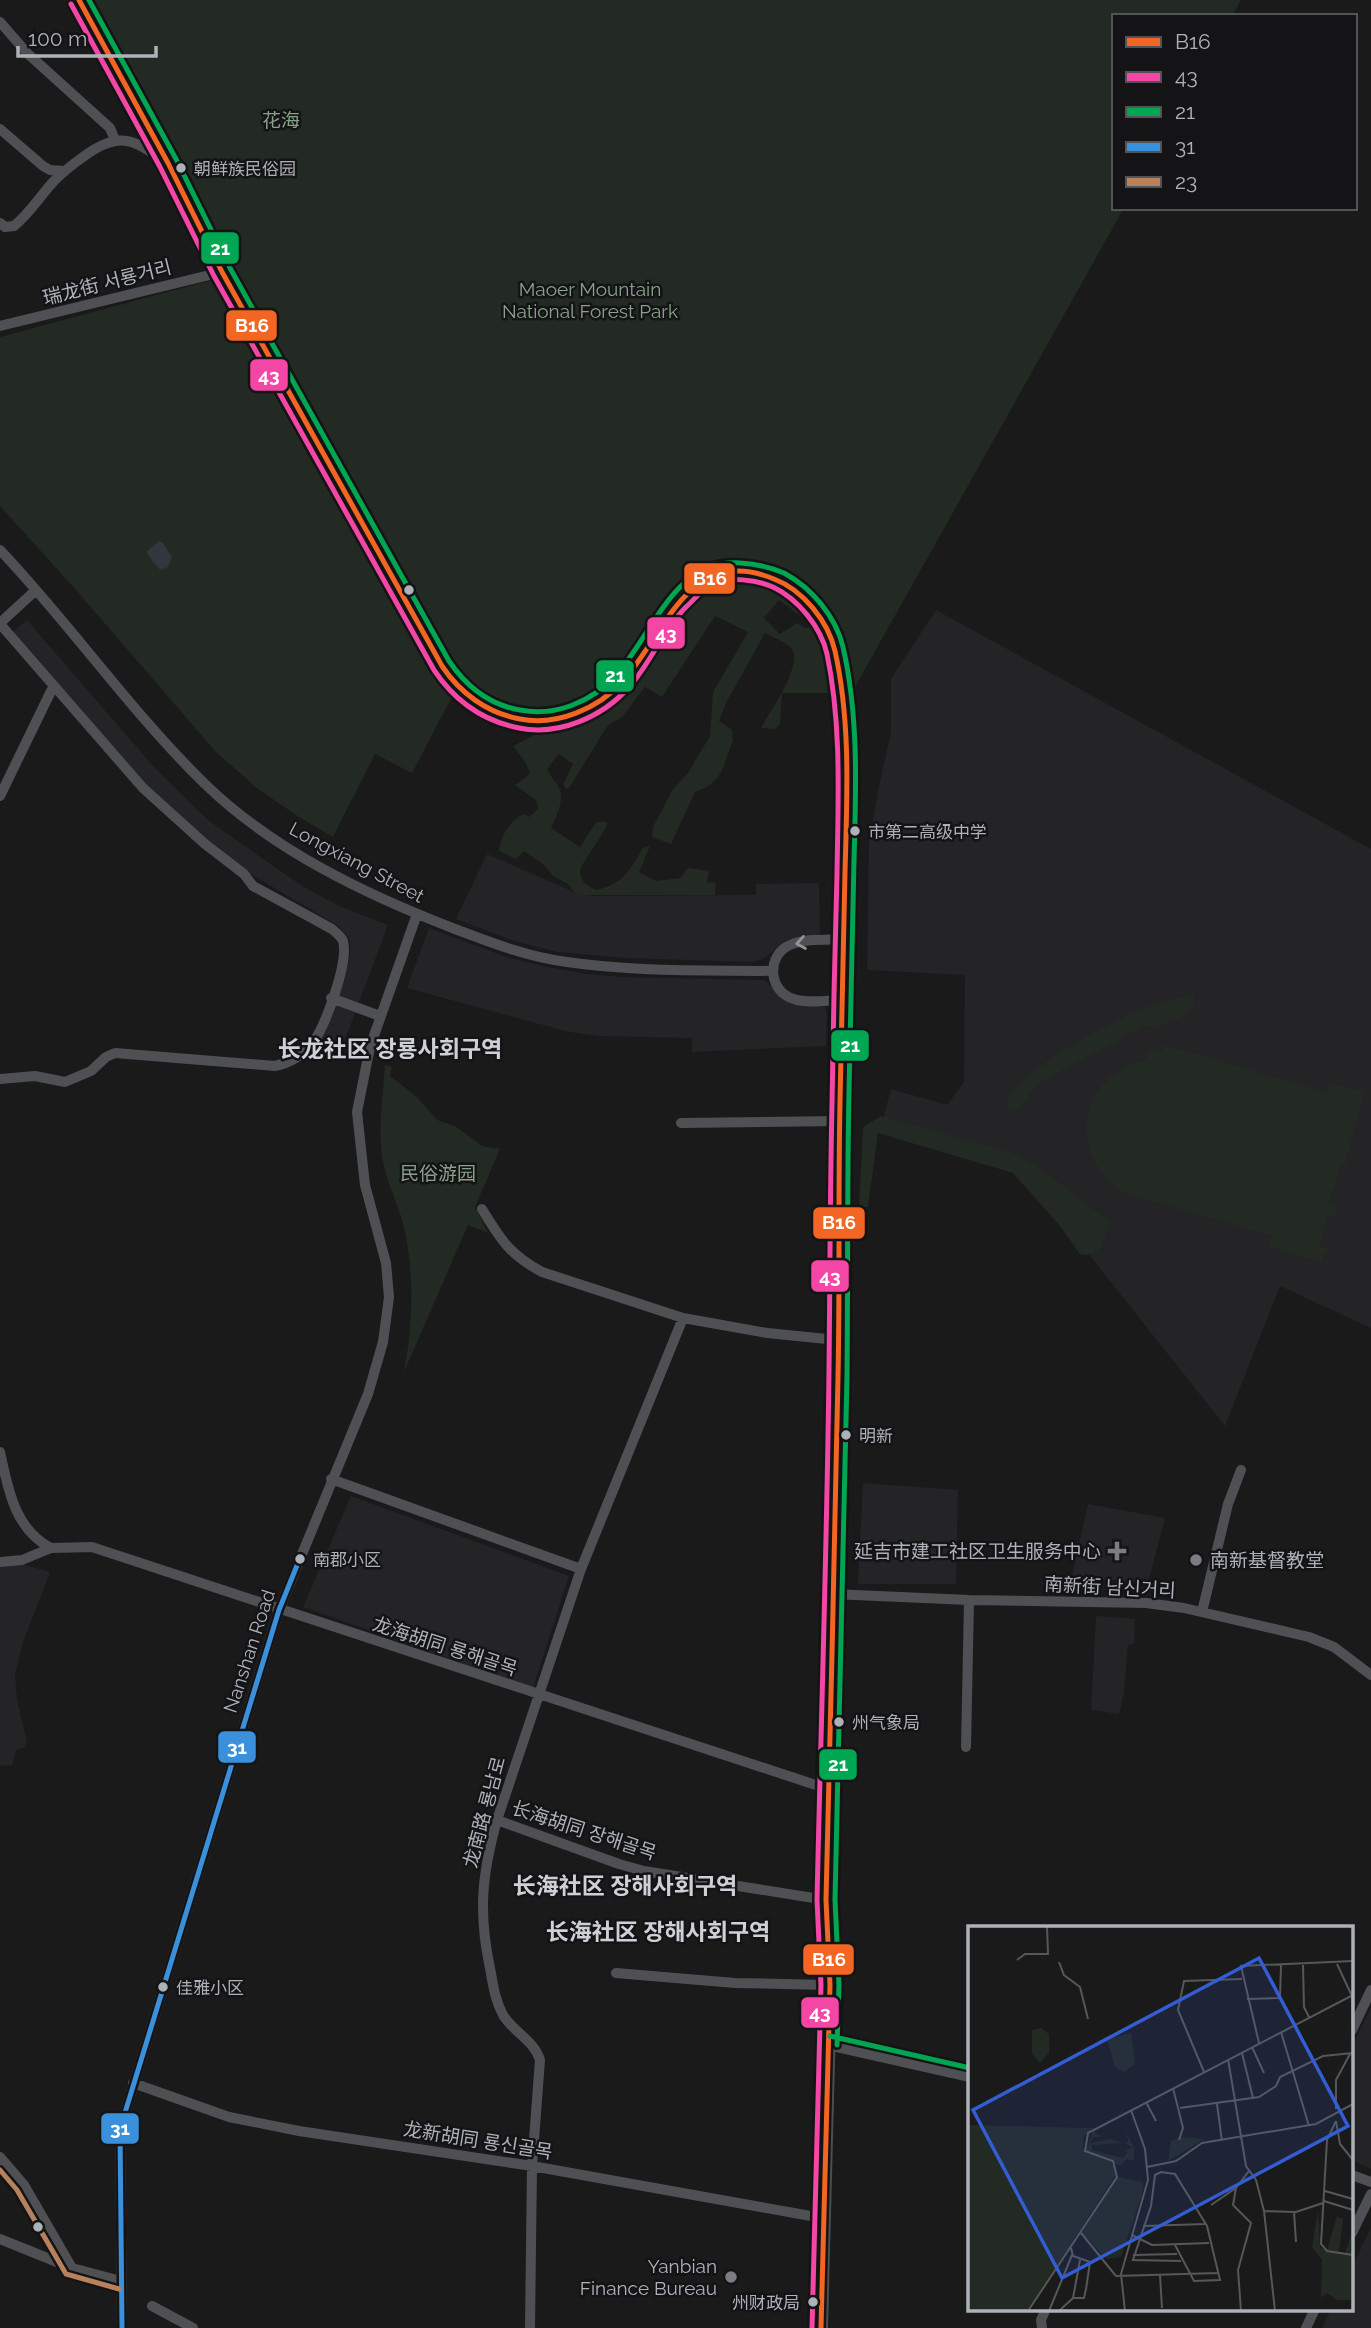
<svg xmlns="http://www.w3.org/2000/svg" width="1371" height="2328" font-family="Raleway,'Noto Sans SC','Noto Sans KR',sans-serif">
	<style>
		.built { fill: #242426 }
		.green { fill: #232923 }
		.water { fill: #30383d }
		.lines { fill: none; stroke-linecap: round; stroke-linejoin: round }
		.minor { stroke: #4f5053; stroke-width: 10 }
		.major { stroke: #4c4d4f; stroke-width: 14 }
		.bus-1-casing { stroke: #141416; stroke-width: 10 }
		.bus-2-casing { stroke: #141416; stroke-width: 10 }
		.bus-3-casing { stroke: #141416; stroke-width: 10 }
		.bus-4-casing { stroke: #141416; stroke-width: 10 }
		.bus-5-casing { stroke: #141416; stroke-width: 10 }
		.bus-1 { stroke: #f26522; stroke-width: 5 }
		.bus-2 { stroke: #f346a5; stroke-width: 5 }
		.bus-3 { stroke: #00a651; stroke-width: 5 }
		.bus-4 { stroke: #3a90db; stroke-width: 5 }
		.bus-5 { stroke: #b6815c; stroke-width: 5 }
		.oneway { stroke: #91959a }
		.bus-dot { fill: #adb2b9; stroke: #141416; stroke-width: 2.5 }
		.poi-dot { fill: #7a7d81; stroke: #141416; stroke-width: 2.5 }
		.labels { text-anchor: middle; stroke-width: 5; stroke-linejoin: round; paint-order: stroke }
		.bus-label { font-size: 17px; fill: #adb2b9; stroke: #141416; text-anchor: start }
		.park-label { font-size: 19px; fill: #87a286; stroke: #141416 }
		.street-label { font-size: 19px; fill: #adb2b9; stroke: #141416 }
		.poi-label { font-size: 19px; fill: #adb2b9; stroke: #141416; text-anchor: end }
		.quarter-label { font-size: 23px; font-weight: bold; fill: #ced0d6; stroke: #141416 }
		.inset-road { fill: none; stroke: #55575a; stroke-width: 2 }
		.view { fill: #335dd3; fill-opacity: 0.15; stroke: #335dd3; stroke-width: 3.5 }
		.inset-edge { fill: none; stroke: #adb2b9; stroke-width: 3.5 }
		.line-badge { stroke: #141416; stroke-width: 2.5 }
		.badge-label { font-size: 19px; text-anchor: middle; font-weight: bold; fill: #fff }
	</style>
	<rect width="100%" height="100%" fill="#1a1a1a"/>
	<path class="built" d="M936 610 1371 849V1328L1280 1286 1225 1426 1014 1160 883 1119 891 1089 947 1105 964 1082 965 975 867 970 869 842 880 781 891 733V679Z
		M27 620 153 766 209 821 302 886 339 906 388 925 340 1053 319 1041 350 956V941L345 933 337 925 247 872 149 791 9 635Z
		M487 854 574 892 592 896 756 895V884L819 883 820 937 789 939 763 959 751 962 625 958 557 952 514 941 456 919Z
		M429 928 509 958 547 967 588 974 620 977 765 980 784 1000 825 1007 827 1013 826 1046 692 1052V1038L600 1036 569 1032 407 988Z
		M863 1483 958 1490 956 1584H858Z
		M351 1496 569 1576 533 1688 303 1607Z
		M1088 1504 1165 1518 1148 1583 1072 1577Z
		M0 1558 50 1572 22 1645 15 1675 17 1700 27 1741 24 1748 16 1750 12 1765 0 1766Z
		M1096 1616 1135 1619 1134 1644 1128 1645 1124 1693 1119 1714 1091 1710Z
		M1371 2007V2169L1352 2160V2046Z
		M1371 2227V2328H1322L1331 2309H1352V2267Z"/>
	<path class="green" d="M90 0H1241L1232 16H1114V208H1124L847 701 840 635 825 608 787 575 769 568 751 566 716 571 614 682 587 704 560 717 527 719 480 699 445 663Z
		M216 279 224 283 420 646 439 672 456 689 412 773 375 754 333 837 302 819 258 789 216 752 76 590 0 506V337Z
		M744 577 771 580 805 605V612L810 620 802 617 779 600 764 618 780 634 797 623 805 628 814 627 822 643 828 693H782L780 724 775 729 761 728C770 711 800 670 793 651 789 643 772 637 765 633L726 703 719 721 732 730 733 741C722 767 724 782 695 792L671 844 652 837 653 827 673 789 688 773 710 736 713 692 748 632 715 616 662 697 645 687 622 717 608 725 569 788 566 789 563 784 573 764 559 754 547 769C550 776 556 782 559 788 565 802 556 816 551 828L580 847 596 822H607V826L581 867C578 880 585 884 596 890 624 884 629 870 643 848L650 846 639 872 656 881 680 878 688 868 709 871 707 882 716 883 715 895H582L574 892 568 884 553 876 543 864 524 851 516 859 499 851C501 835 510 821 523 814L530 817 538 809 536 800 515 785 530 774 526 763 513 746 540 732 594 713 612 701 635 676 666 633 675 615 695 593 711 583Z
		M1194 993 1193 1011 1163 1025 1144 1026 1037 1084 1017 1110 1007 1109C998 1081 1112 1021 1137 1011 1155 1004 1175 999 1194 993Z
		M1165 1045 1326 1092 1330 1083 1364 1092 1345 1165 1339 1164 1335 1187 1328 1202 1338 1205 1335 1217 1328 1216 1319 1246 1327 1248 1321 1262 1269 1247 1272 1236 1127 1194C1065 1158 1075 1078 1145 1060L1150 1048 1162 1052Z
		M385 1065 392 1067 390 1076 416 1096 437 1120 455 1126 482 1146 500 1149 475 1207 488 1233 468 1225 404 1372C413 1323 415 1271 403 1223 397 1201 385 1179 382 1156 378 1126 383 1095 385 1065Z
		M881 1116 1007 1151 1021 1157 1039 1167 1099 1214 1111 1220C1104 1236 1103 1260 1080 1254L1060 1226 1013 1173 878 1133 868 1207 859 1208 863 1127Z"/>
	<path class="water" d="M159 541 163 543 172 557 168 567 160 570 147 554V551Z"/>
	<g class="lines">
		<path class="minor" d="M0 22 27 53 110 128 115 140
			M0 129 43 166 50 170 64 171
			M0 223 5 227 14 226C30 213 40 196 54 181 63 172 73 164 83 157 117 132 133 137 165 162
			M0 326 222 272
			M0 550C71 625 131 712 205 784 274 851 367 895 455 929 492 943 528 957 567 962 635 972 704 970 773 971
			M0 623 36 590
			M0 624 143 788 205 844 244 874 253 886 332 929C336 933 341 936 343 941 349 962 325 1027 312 1044 303 1055 289 1063 275 1066L115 1053 106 1057 91 1071 65 1082 35 1076 0 1079
			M0 796 53 687
			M331 998 380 1016
			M843 1000C828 1000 809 1004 794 999 768 992 766 955 790 945 806 938 828 940 845 939
			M681 1123 840 1121
			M482 1209C501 1240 509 1254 542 1272L683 1318 767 1333 837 1340
			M0 1452C8 1488 14 1529 51 1548
			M331 1479 581 1569
			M0 1562 22 1560 51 1548 92 1547 828 1789
			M832 1594 969 1600 1146 1603 1184 1608 1309 1637 1334 1647 1371 1675
			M1202 1612 1228 1504 1241 1470
			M966 1747 969 1600
			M497 1820 619 1864 644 1871 826 1900
			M616 1973 735 1983 830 1985
			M1352 2030 1371 1990
			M828 2045 970 2077
			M133 2083 229 2117 299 2131 532 2166 822 2218
			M0 2157 24 2185 72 2268
			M1352 2175 1371 2182
			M1352 2233 1371 2194
			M0 2239 72 2268 121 2281
			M152 2306 193 2328
			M122 2328 120 2129 279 1610 368 1394 383 1342 389 1297 386 1263 365 1185 357 1112 370 1047 417 914
			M530 2328 532 2166 540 2060C534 2040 513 2032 503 2015 495 2000 493 1985 490 1968 478 1912 482 1874 497 1820L581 1569 683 1318
			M1042 2328 1041 2320 1046 2309
			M1306 2328 1315 2309"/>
		<path class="major" d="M79 0 168 163 222 272 442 666 454 684 468 697 508 717 534 722 576 715 593 705 622 682 672 609 692 589 709 575 732 571 756 573 776 579 795 590 819 616 829 631 835 651 846 732 847 802 840 1121 838 1373 826 1900 830 1985 821 2328"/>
		<defs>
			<path id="bus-1" d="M79 0 168 163 222 272 442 666C460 693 487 713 520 719 557 726 598 709 623 681 667 631 689 544 774 579 803 590 828 621 835 651 851 723 847 798 845 872 844 948 842 1025 840 1102 838 1194 840 1285 838 1377 835 1551 830 1726 826 1900L830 1985 821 2328"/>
			<path id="bus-2" d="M71 4 160 167 214 276 434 670C454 700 483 721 519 728 559 736 603 717 630 686 651 662 663 630 686 607 694 600 703 588 712 584 729 576 757 580 773 587 798 599 821 627 827 654 842 726 838 801 837 874 835 951 833 1027 832 1104 830 1192 830 1281 829 1369 827 1546 821 1723 817 1900L821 1985 812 2328"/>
			<path id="bus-3" d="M89 0 176 159 230 268 449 661C466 686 490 705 520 710 555 717 592 702 616 675 653 635 674 557 741 563 756 564 770 567 784 573 812 588 836 617 843 647 859 717 856 790 854 860 853 937 851 1014 849 1091 847 1186 848 1281 847 1376 844 1550 839 1725 835 1900L839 1985 837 2045
				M830 2036 970 2068"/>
			<path id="bus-4" d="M122 2328 120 2129 279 1610 300 1558"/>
			<path id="bus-5" d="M0 2170 17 2190 66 2274 119 2289"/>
		</defs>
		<use href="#bus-1" class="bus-1-casing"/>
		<use href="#bus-2" class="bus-2-casing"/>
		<use href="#bus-3" class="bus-3-casing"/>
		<use href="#bus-4" class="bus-4-casing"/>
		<use href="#bus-5" class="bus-5-casing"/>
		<use href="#bus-1" class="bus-1"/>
		<use href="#bus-2" class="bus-2"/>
		<use href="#bus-3" class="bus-3"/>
		<use href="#bus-4" class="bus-4"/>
		<use href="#bus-5" class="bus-5"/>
	</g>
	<defs><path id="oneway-chevron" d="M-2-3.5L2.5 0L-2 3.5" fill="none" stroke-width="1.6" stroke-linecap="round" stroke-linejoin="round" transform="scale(1.75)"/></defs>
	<use class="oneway" href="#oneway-chevron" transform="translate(801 943) rotate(170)"/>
	<g class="bus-dot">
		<circle cx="181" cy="168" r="6"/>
		<circle cx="409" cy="590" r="6"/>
		<circle cx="855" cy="831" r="6"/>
		<circle cx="846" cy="1435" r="6"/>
		<circle cx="300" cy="1559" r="6"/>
		<circle cx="839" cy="1722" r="6"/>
		<circle cx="163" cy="1987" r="6"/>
		<circle cx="38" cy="2227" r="6"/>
		<circle cx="813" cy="2302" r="6"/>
	</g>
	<g class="poi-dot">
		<path d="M1113.5 1540.5h7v7h7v7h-7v7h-7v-7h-7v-7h7z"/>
		<circle cx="1196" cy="1560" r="7"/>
		<circle cx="731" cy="2277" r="7"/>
	</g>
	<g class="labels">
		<g class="bus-label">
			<text x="194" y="175">朝鲜族民俗园</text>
			<text x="868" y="838">市第二高级中学</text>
			<text x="859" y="1442">明新</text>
			<text x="313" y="1566">南郡小区</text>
			<text x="852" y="1729">州气象局</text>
			<text x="176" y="1994">佳雅小区</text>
			<text x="800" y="2309" text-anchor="end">州财政局</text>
		</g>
		<g class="park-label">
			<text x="281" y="127">花海</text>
			<text x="590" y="296">Maoer Mountain<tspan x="590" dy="22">National Forest Park</tspan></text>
			<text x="438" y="1180">民俗游园</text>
		</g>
		<g class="street-label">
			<text transform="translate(107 282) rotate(-14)" y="7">瑞龙街 서룡거리</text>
			<text transform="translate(357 862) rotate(28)" y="7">Longxiang Street</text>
			<text transform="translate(1110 1587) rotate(3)" y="7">南新街 남신거리</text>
			<text transform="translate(445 1646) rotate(18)" y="7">龙海胡同 룡해골목</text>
			<text transform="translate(249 1651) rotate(-72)" y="7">Nanshan Road</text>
			<text transform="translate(484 1812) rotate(-75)" y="7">龙南路 룡남로</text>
			<text transform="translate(584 1830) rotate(18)" y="7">长海胡同 장해골목</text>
			<text transform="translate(478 2140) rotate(9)" y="7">龙新胡同 룡신골목</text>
		</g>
		<g class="poi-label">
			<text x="1101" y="1558">延吉市建工社区卫生服务中心</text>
			<text x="1210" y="1567" text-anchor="start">南新基督教堂</text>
			<text x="717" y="2273">Yanbian<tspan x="717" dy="22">Finance Bureau</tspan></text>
		</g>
		<g class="quarter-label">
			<text x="390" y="1057">长龙社区 장룡사회구역</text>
			<text x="625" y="1894">长海社区 장해사회구역</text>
			<text x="658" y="1940">长海社区 장해사회구역</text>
		</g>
	</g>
	<g transform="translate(968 1926)">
		<rect width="385" height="385" fill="#1a1a1a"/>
		<path d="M73 102 81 108V127L72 136 64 128V104ZM163 107 167 138 156 146 147 141 139 113ZM0 199 125 202 115 211V223L142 234 149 247 59 385H0ZM125 205 134 211H125L122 217 143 213 155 217 124 219V224L155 232 160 226 156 224 165 222 156 217 160 216 158 206 166 222V235L159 233 152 240 118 225ZM214 211 236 213 200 235 203 215ZM149 251 175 256 174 269 153 331 139 333 114 307ZM350 284 351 299 355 300 351 301 352 322 359 324 369 290 375 293 371 326 377 327 385 304 381 330 385 316V374H369L359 367 353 372 354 334 344 321Z" fill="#232923"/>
		<path class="inset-road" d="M49 34 57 28H80L79 0M91 36 96 49 112 61 120 93M369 38 384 70 385 131M335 39 336 81 341 91M279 73 312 72 313 39M313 106 341 200M291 117 273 40 385 35M284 121 296 147M274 127 285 172M260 133 278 240 288 254 296 285 307 385M236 146 210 84 216 55 274 53M205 162 215 202 211 214M178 176 188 195M249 178 254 215M212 182 291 171 308 160 312 151 355 130 385 127M368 183V154L382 128M368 195 359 214 353 318 359 325 385 329M368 195 372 218 385 234M179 241 208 235 234 217 348 198 385 178M357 265 385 273M356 275 385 284M243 279 268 262M296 285 328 286 355 277M326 286 328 316M175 300 237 298M113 307 148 350M164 309 184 319 241 317M207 319 226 355 252 354 239 300 207 248 193 246 187 249 183 280 165 334 213 335M165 329 209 328M192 349 194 382M148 350 250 347M105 372 112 334M60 385 149 251 145 235 117 225 120 207 385 69M81 385 104 329M91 385 105 372H116L118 363 122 336 105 330 103 322M157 385 153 348 180 254 177 223 163 184M273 385 270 344 283 297 265 279 268 262 281 245"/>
		<path class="view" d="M291 32 380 200 94 352 5 184Z"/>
		<rect width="385" height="385" class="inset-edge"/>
	</g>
	<g class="line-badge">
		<rect x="200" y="231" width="40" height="34" rx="7" fill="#00a651"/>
		<rect x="225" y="309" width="53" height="33" rx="7" fill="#f26522"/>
		<rect x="249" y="358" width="40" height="34" rx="7" fill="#f346a5"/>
		<rect x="683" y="562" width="53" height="33" rx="7" fill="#f26522"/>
		<rect x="646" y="616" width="40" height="34" rx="7" fill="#f346a5"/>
		<rect x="595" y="659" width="40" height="34" rx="7" fill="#00a651"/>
		<rect x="830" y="1029" width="40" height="33" rx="7" fill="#00a651"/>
		<rect x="812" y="1206" width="54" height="34" rx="7" fill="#f26522"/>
		<rect x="810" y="1259" width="40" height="34" rx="7" fill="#f346a5"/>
		<rect x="217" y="1730" width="40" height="34" rx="7" fill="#3a90db"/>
		<rect x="818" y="1748" width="40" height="33" rx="7" fill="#00a651"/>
		<rect x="802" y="1943" width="53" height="33" rx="7" fill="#f26522"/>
		<rect x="800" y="1996" width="40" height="33" rx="7" fill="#f346a5"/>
		<rect x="100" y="2112" width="40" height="33" rx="7" fill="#3a90db"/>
	</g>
	<g class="badge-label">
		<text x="220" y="255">21</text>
		<text x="252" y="332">B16</text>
		<text x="269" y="382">43</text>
		<text x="710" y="585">B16</text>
		<text x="666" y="640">43</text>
		<text x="615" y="682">21</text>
		<text x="850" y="1052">21</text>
		<text x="839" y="1229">B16</text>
		<text x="830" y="1283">43</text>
		<text x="237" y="1754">31</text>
		<text x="838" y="1771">21</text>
		<text x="829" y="1966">B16</text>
		<text x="820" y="2019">43</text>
		<text x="120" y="2135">31</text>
	</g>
	<rect x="1112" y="14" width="245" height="196" fill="#141416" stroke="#515357" stroke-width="2"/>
	<rect x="1126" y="37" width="35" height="10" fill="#f26522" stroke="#515357" stroke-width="2"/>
	<text x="1175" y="49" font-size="21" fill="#adb2b9">B16</text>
	<rect x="1126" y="72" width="35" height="10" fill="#f346a5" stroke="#515357" stroke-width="2"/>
	<text x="1175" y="84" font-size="21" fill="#adb2b9">43</text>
	<rect x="1126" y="107" width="35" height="10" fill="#00a651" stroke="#515357" stroke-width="2"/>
	<text x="1175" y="119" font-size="21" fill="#adb2b9">21</text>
	<rect x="1126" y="142" width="35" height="10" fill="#3a90db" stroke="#515357" stroke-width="2"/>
	<text x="1175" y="154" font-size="21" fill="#adb2b9">31</text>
	<rect x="1126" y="177" width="35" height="10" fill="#b6815c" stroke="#515357" stroke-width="2"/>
	<text x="1175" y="189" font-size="21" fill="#adb2b9">23</text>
	<path d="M18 46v10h138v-10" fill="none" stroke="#adb2b9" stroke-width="3.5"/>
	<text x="28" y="46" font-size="21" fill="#adb2b9" stroke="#141416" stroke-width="5" paint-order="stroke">100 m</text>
</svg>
